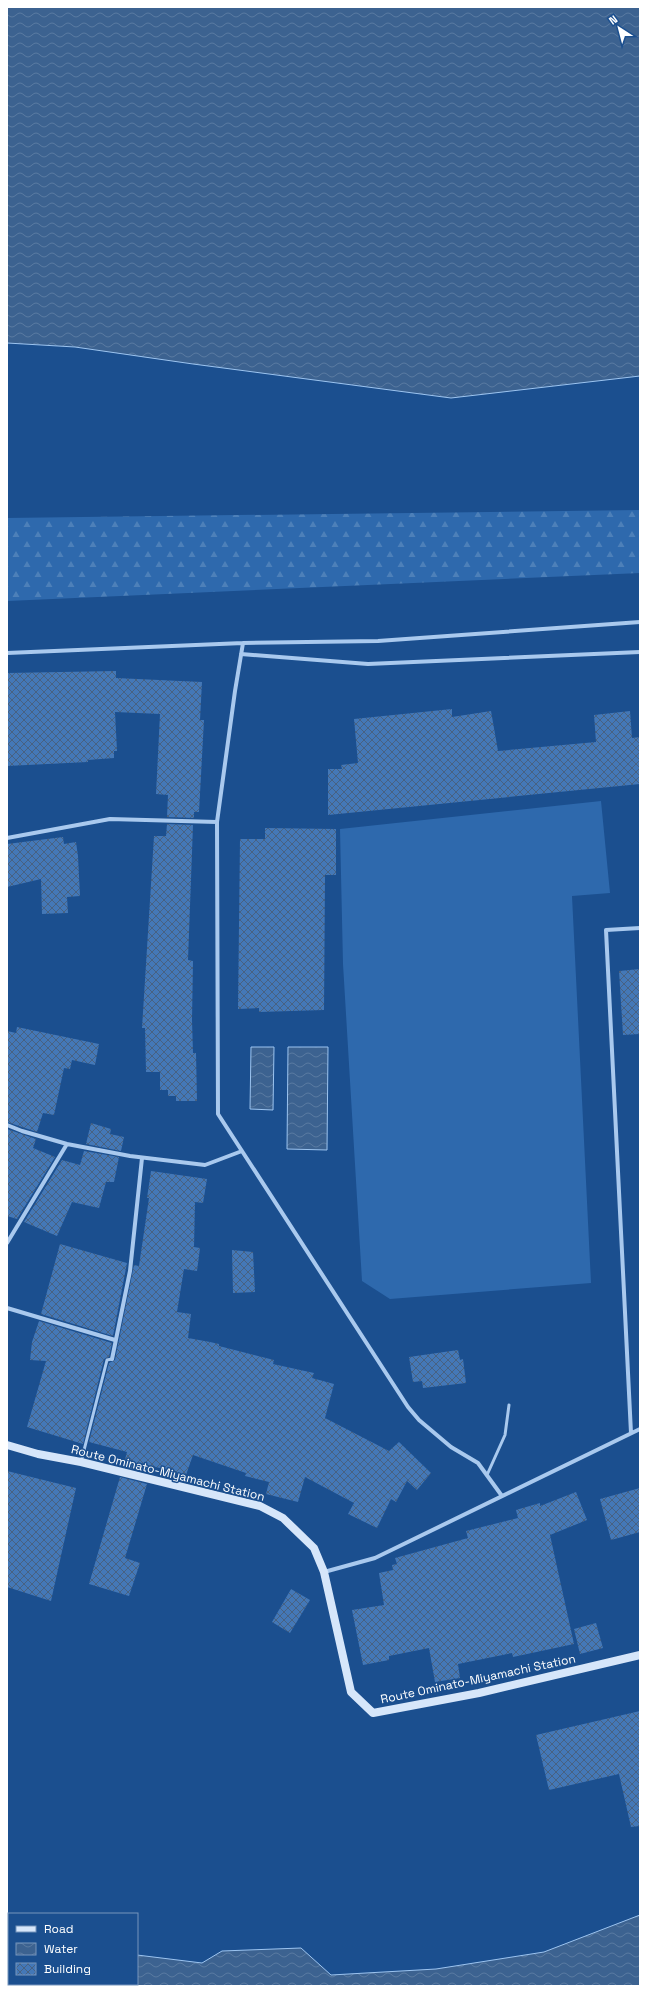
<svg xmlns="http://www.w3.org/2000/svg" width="647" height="1993" font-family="'Space Grotesk',sans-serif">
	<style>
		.grass { fill: #2e69ad }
		.forest { fill: url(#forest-firs) }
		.water { fill: url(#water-waves); stroke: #9cc4f0 }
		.building { fill: url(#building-cross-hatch) }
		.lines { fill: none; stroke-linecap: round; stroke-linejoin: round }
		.service { stroke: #a9c9ee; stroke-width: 3 }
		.minor { stroke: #a9c9ee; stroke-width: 4 }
		.secondary { stroke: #d6e6fa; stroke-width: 8 }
		.labels { text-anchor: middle; stroke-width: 3; stroke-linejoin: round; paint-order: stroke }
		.street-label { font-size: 12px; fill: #fff; stroke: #1b4f8f }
	</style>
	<defs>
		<pattern id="forest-firs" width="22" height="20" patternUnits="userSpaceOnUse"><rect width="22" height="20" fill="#2e69ad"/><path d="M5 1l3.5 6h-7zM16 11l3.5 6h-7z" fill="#4d80b9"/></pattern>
		<pattern id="water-waves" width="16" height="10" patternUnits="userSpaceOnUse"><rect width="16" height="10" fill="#3c6290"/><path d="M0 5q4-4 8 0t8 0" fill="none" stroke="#597aa1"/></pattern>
		<pattern id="building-cross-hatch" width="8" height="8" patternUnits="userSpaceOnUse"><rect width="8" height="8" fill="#4478b7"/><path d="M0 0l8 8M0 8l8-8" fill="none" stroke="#486282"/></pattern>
	</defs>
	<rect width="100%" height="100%" fill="#1b4f8f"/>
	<path class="grass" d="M601 801 610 893 572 896 591 1283 390 1299 362 1281 343 964 340 829Z"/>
	<path class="forest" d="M640 510V573L7 601V518Z"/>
	<path class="water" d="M7 7H640V376L451 398 193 364 75 347 7 343Z
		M251 1047H274L273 1110 250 1109Z
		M288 1047H328L327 1150 287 1149Z
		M640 1915V1986H7V1933L9 1934V1984H137V1955L202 1963 222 1951 301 1948 331 1975 436 1969 544 1952Z"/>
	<path class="building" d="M116 671V678L202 682 200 720H204L199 812H194V818L167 817 168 795 156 794 160 714 115 712 117 751H114V758L88 760V762L7 766V673Z
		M452 709V717L491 711 498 751 596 742 594 715 630 711 632 738 640 737V784L328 815V769H342L341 765 358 763 354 719Z
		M167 824 193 825 188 960 193 961 192 1020 193 1053H196L197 1101H176V1096H168V1090H160V1072H146L145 1028H142L154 836H166Z
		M265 828 336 829V875H325L324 1010 259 1012V1008L238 1009 240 839H265Z
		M63 837 64 844 76 842 78 856 80 896 67 897 68 913 42 914 41 879 7 887V844Z
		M640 969V1034L623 1035 619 971Z
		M17 1027 99 1044 95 1065 72 1060 70 1069 64 1068 54 1115 43 1113 37 1132 7 1122V1031L16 1033Z
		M91 1123 111 1129 110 1134 124 1137 121 1151 86 1144Z
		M7 1129 36 1139 33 1148 55 1157 17 1219 7 1216Z
		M84 1151 119 1157 114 1182H106L99 1208 72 1202 57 1236 24 1222 62 1160 80 1165Z
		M151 1171 207 1179 203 1203 195 1202 194 1247 200 1248 197 1271 184 1269 177 1312 191 1314 188 1338 210 1342 219 1344V1346L274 1360 273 1364 314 1373 312 1378 334 1384 325 1418 389 1451 399 1442 431 1473 417 1490 407 1481 396 1502 391 1499 377 1528 348 1514 354 1503 305 1477 298 1502 266 1494 269 1482 245 1476 246 1473 193 1455 186 1475 152 1466 150 1473 123 1467 127 1452 89 1442 109 1363 115 1360 134 1265 139 1266 149 1198H147Z
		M60 1244 127 1263 113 1336 41 1314Z
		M232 1250 253 1252 255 1292 233 1293Z
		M39 1321 112 1343 109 1357 104 1359 83 1444 27 1427 46 1361 30 1360 32 1342Z
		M458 1350 460 1360 463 1359 466 1383 423 1388 422 1381 413 1382 409 1357Z
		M7 1471 76 1488 51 1601 7 1587Z
		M120 1477 147 1484 125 1558 140 1563 129 1596 89 1584Z
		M640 1488V1532L611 1540 600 1499Z
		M576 1492 587 1520 550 1535 574 1644 513 1657 512 1653 458 1664 460 1678 435 1682 429 1648 389 1656V1660L363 1665 352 1610 384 1605 379 1573 393 1570 392 1565 397 1564 395 1558 468 1538 466 1531 518 1518 516 1510 540 1503V1506Z
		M291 1589 310 1600 290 1633 272 1622Z
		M596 1623 603 1648 580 1654 574 1629Z
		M640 1711V1826L631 1827 619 1774 549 1790 536 1735Z"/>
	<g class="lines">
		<path class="service" d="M81 1462 107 1360 112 1359
			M487 1475 505 1435 509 1405"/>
		<path class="minor" d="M243 643 235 691 217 822 218 1114 408 1407 419 1420 451 1447 478 1463 502 1496
			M7 653 243 643 378 641 640 622
			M241 654 368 664 640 652
			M7 838 110 819 217 822
			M7 1125 22 1131 67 1144 130 1156 205 1165 242 1151
			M7 1243 67 1144
			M7 1308 115 1340
			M112 1359 130 1271 142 1158
			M631 1433 606 930 640 928
			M324 1572 375 1558 640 1429"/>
		<path class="secondary" d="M7 1445 38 1454 81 1462 260 1506 283 1518 314 1548 324 1572 351 1692 373 1713 479 1693 640 1655"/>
	</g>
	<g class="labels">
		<g class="street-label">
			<text transform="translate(168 1473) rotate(14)" y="4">Route Ominato-Miyamachi Station</text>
			<text transform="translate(478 1679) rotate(-12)" y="4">Route Ominato-Miyamachi Station</text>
		</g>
	</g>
	<rect width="647" height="1993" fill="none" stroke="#ffffff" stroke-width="16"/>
	<rect x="8" y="1913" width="130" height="72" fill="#1b4f8f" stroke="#7695bc"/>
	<rect x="16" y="1926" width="20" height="6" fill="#d6e6fa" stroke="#7695bc"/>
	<text x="44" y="1933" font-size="12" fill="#ffffff">Road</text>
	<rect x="16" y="1943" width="20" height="12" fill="url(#water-waves)" stroke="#7695bc"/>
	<text x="44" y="1953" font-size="12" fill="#ffffff">Water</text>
	<rect x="16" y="1963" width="20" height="12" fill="url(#building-cross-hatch)" stroke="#7695bc"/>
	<text x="44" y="1973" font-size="12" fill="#ffffff">Building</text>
	<g transform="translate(619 28) rotate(324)" stroke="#1b4f8f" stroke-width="3" paint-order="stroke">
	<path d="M0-3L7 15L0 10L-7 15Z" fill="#ffffff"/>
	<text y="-6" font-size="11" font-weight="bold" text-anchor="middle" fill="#ffffff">N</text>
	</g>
</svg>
